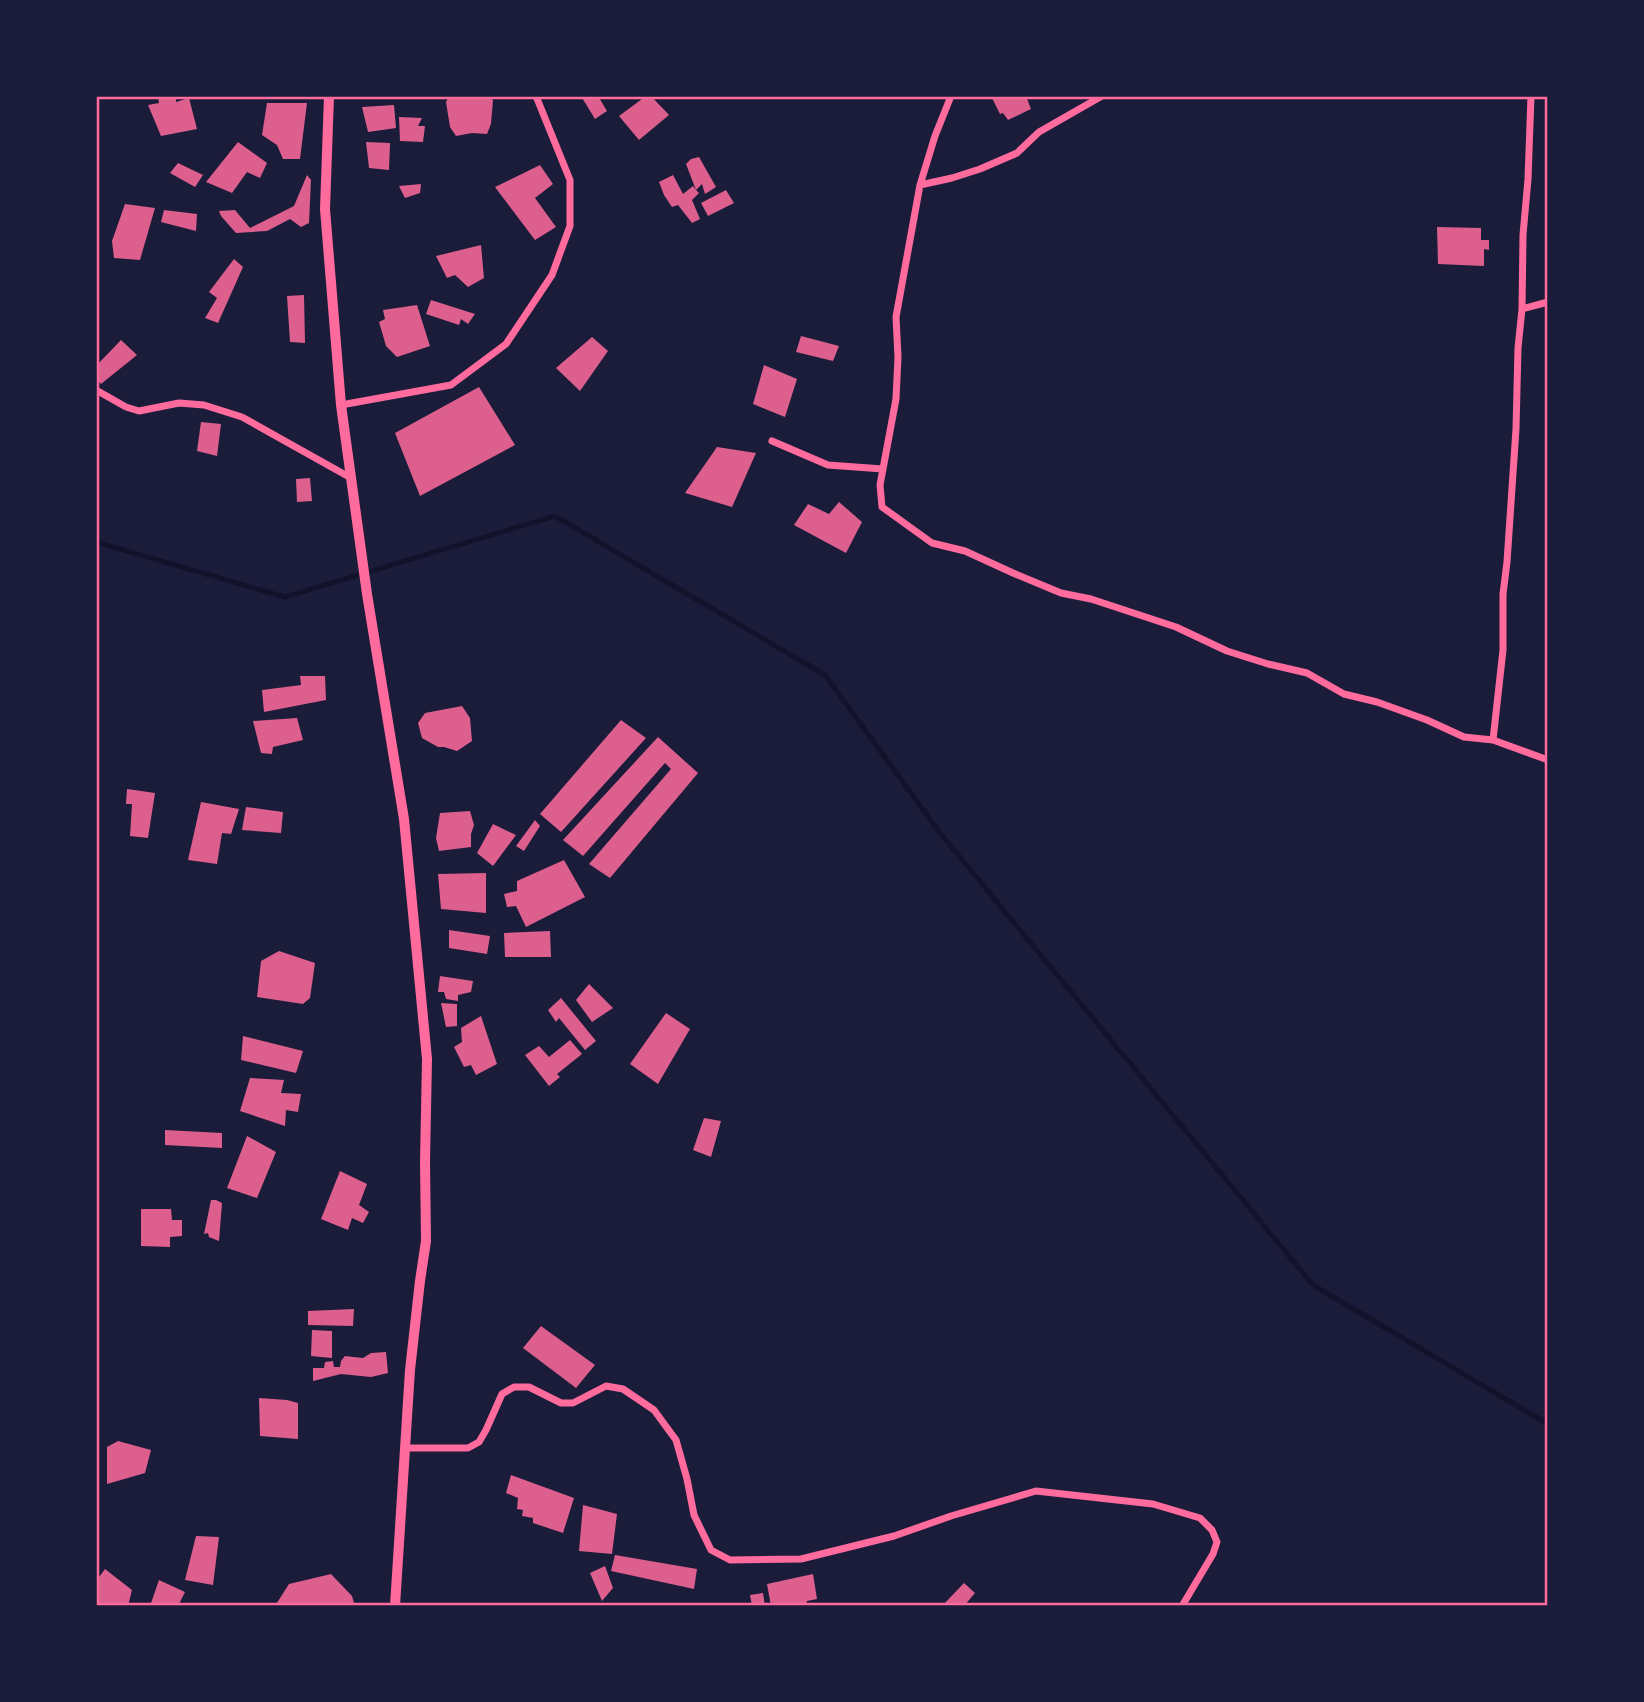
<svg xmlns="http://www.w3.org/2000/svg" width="1644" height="1702" font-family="Mulish,sans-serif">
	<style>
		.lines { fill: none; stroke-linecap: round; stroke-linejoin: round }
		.stream { stroke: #12122b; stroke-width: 5 }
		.building { fill: #dd5f8e }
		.minor { stroke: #ff6b9d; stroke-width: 7 }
		.tertiary { stroke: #ff6b9d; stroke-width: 10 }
		.neatline { fill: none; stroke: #ff6b9d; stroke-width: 2.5 }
	</style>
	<rect width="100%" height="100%" fill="#1b1b3a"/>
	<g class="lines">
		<path class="stream" d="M96 542 285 597 555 516 825 675 940 833 1313 1285 1548 1424"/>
	</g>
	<path class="building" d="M158 96H176V102L189 98 197 129 161 136 148 105 159 103Z
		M449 96H486L493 100 491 124 487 134 472 133 456 136 450 127 446 102Z
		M581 96H598L607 111 595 119Z
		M646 96H651L669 115 639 140 619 116Z
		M991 96H1026L1031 109 1008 120 1003 113 1000 114Z
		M267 103H307L300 159H283L277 145 262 135Z
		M394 105 396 128 368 132 362 107Z
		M399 117 422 118 418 126H425L423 142 400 141Z
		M238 142 267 163 260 178 247 172 232 193 206 182Z
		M366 142 390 143 389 170 369 168Z
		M699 157 716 187 705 194 702 184 696 190 699 193 692 200 700 219 692 223 678 205 672 207 664 195 659 182 673 175 683 194 693 186 696 190 686 164 691 159Z
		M178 163 203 175 195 187 170 173Z
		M540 165 553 184 535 198 556 227 535 240 495 187Z
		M307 175 311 180 309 223 301 227 290 219 267 231 236 233 221 216 219 211 235 210 250 228 294 206Z
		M421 184 420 193 405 198 399 186Z
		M726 190 734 203 708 216 701 203Z
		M125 204 155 208 140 260 114 258 112 241Z
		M164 210 197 214 196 231 161 222Z
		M1437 227 1481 228V240H1489V250L1484 249V266L1438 264Z
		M481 245 484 278 468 287 455 275 447 278 436 256Z
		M234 259 243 267 218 323 205 318 217 298 209 292Z
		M304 295 305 343 290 342 287 296Z
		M431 300 475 314 468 324 461 319 459 325 426 314Z
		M417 305 430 346 397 357 386 346 379 322 385 319 383 310Z
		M801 336 839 346 833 361 796 352Z
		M592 337 608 351 580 391 556 368Z
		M121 340 137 355 101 384 96 379V366Z
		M764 365 797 379 785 417 753 404Z
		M479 387 515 445 420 496 395 433Z
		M201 422 221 424 217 456 197 451Z
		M717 447 756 453 732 507 685 493Z
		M310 478 312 501 297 502 296 479Z
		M839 502 862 522 846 553 794 525 808 504 829 514Z
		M300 676H325L326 700 264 712 262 690 301 685Z
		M462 706 470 718 472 741 457 751 444 747H438L422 738 418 723 425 713Z
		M297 718 303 740 273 747 272 754 261 753 253 721Z
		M621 720 646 738 561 832 540 814Z
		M658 737 698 773 610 878 589 864 671 769 665 763 583 856 563 840Z
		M127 789 155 793 148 838 130 836 132 804H126Z
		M201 802 239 809 231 834 222 833 217 864 188 860Z
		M246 807 283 812 281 833 242 830Z
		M470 811 474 825 471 834V847L439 851 436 838 440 813Z
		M535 820 540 826 524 851 516 846Z
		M493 824 516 835 493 866 477 853Z
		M564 860 585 897 526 927 516 906 507 907 504 894 517 891V881Z
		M486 873V913L441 909 438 874Z
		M449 930 490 936 487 954 449 948Z
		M550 931 551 957H505L504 933Z
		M279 951 315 963 310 998 303 1004 257 997 261 961Z
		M440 976 473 981 471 992 458 995V1001L446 999 444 992H438Z
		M589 984 613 1008 592 1022 576 1000Z
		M561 998 596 1041 585 1050 559 1018 556 1022 548 1010Z
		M441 1003 457 1004V1026L446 1027Z
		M666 1013 690 1029 658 1084 630 1064Z
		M481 1016 497 1064 476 1075 471 1065 464 1067 454 1047 462 1042 461 1028Z
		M243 1036 303 1051 296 1073 241 1060Z
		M570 1040 582 1054 557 1074 560 1077 549 1086 525 1055 539 1046 549 1057Z
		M250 1078 284 1080 281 1093 301 1094 298 1112 286 1110 285 1126 240 1111Z
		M704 1118 721 1121 711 1157 693 1150Z
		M165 1130 222 1133V1148L165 1145Z
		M247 1136 276 1152 257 1198 227 1188Z
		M340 1171 367 1184 359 1205 369 1212 363 1223 352 1218 348 1230 321 1219Z
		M211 1200H216L222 1203 219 1241 209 1237 208 1233 204 1234Z
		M141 1209H171L172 1220H182V1236L170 1237V1247L141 1246Z
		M354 1309 353 1326 308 1325V1311Z
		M541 1326 595 1365 576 1388 523 1348Z
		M312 1330 332 1331V1358L311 1356Z
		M386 1352 388 1373 371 1377 341 1374 313 1381V1368H324L325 1362 333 1361 334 1367H340L341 1361 345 1356 363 1358 371 1353Z
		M259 1398 287 1400 298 1403V1439L260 1436Z
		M118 1441 151 1450 145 1473 107 1484V1447Z
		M511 1475 574 1498 563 1533 533 1523V1518L522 1516 523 1510 517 1509 518 1498 506 1493Z
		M583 1505 617 1514 612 1554 579 1551Z
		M196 1536 219 1537 213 1585 185 1580Z
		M615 1555 697 1569 694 1589 611 1571Z
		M605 1566 613 1588 602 1601 590 1573Z
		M105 1569 132 1590 128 1606H96V1581Z
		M331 1574 352 1596 355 1606H275L289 1584Z
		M813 1574 817 1599 807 1601 806 1606H771L767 1584Z
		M159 1580 185 1592 178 1606H150Z
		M964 1583 975 1593 964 1606H942Z
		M763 1593 765 1606H752L750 1595Z"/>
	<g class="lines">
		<path class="minor" d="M951 96 935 136 920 185 896 317 898 357 896 399 880 485 882 507 932 543 965 551 1013 573 1061 593 1091 599 1176 627 1227 651 1268 664 1307 673 1344 694 1377 702 1427 720 1464 737 1493 740 1548 760
			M920 185 952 178 980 169 1017 153 1039 132 1102 96
			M1522 309 1548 302
			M96 390 126 407 139 411 179 403 204 405 242 417 351 478
			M341 405 451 385 506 344 552 275 570 226V180L536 96
			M772 441 828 465 883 469
			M1493 740 1503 650V594L1507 562 1516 429 1518 348 1522 309 1523 235 1528 179 1531 96
			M406 1448H468L479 1442 486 1430 502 1394 514 1387H529L561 1403H573L606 1386 623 1389 654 1410 676 1440 687 1479 694 1515 711 1550 730 1560 801 1559 894 1536 951 1516 1036 1491 1153 1504 1200 1518 1212 1530 1217 1542 1213 1554 1182 1606"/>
		<path class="tertiary" d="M329 96 325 209 341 405 367 594 404 819 427 1059 425 1162 426 1241 420 1281 410 1370 395 1606"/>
	</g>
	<rect width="1644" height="1702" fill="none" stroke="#1b1b3a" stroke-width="196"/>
	<rect x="98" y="98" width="1448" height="1506" class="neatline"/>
</svg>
